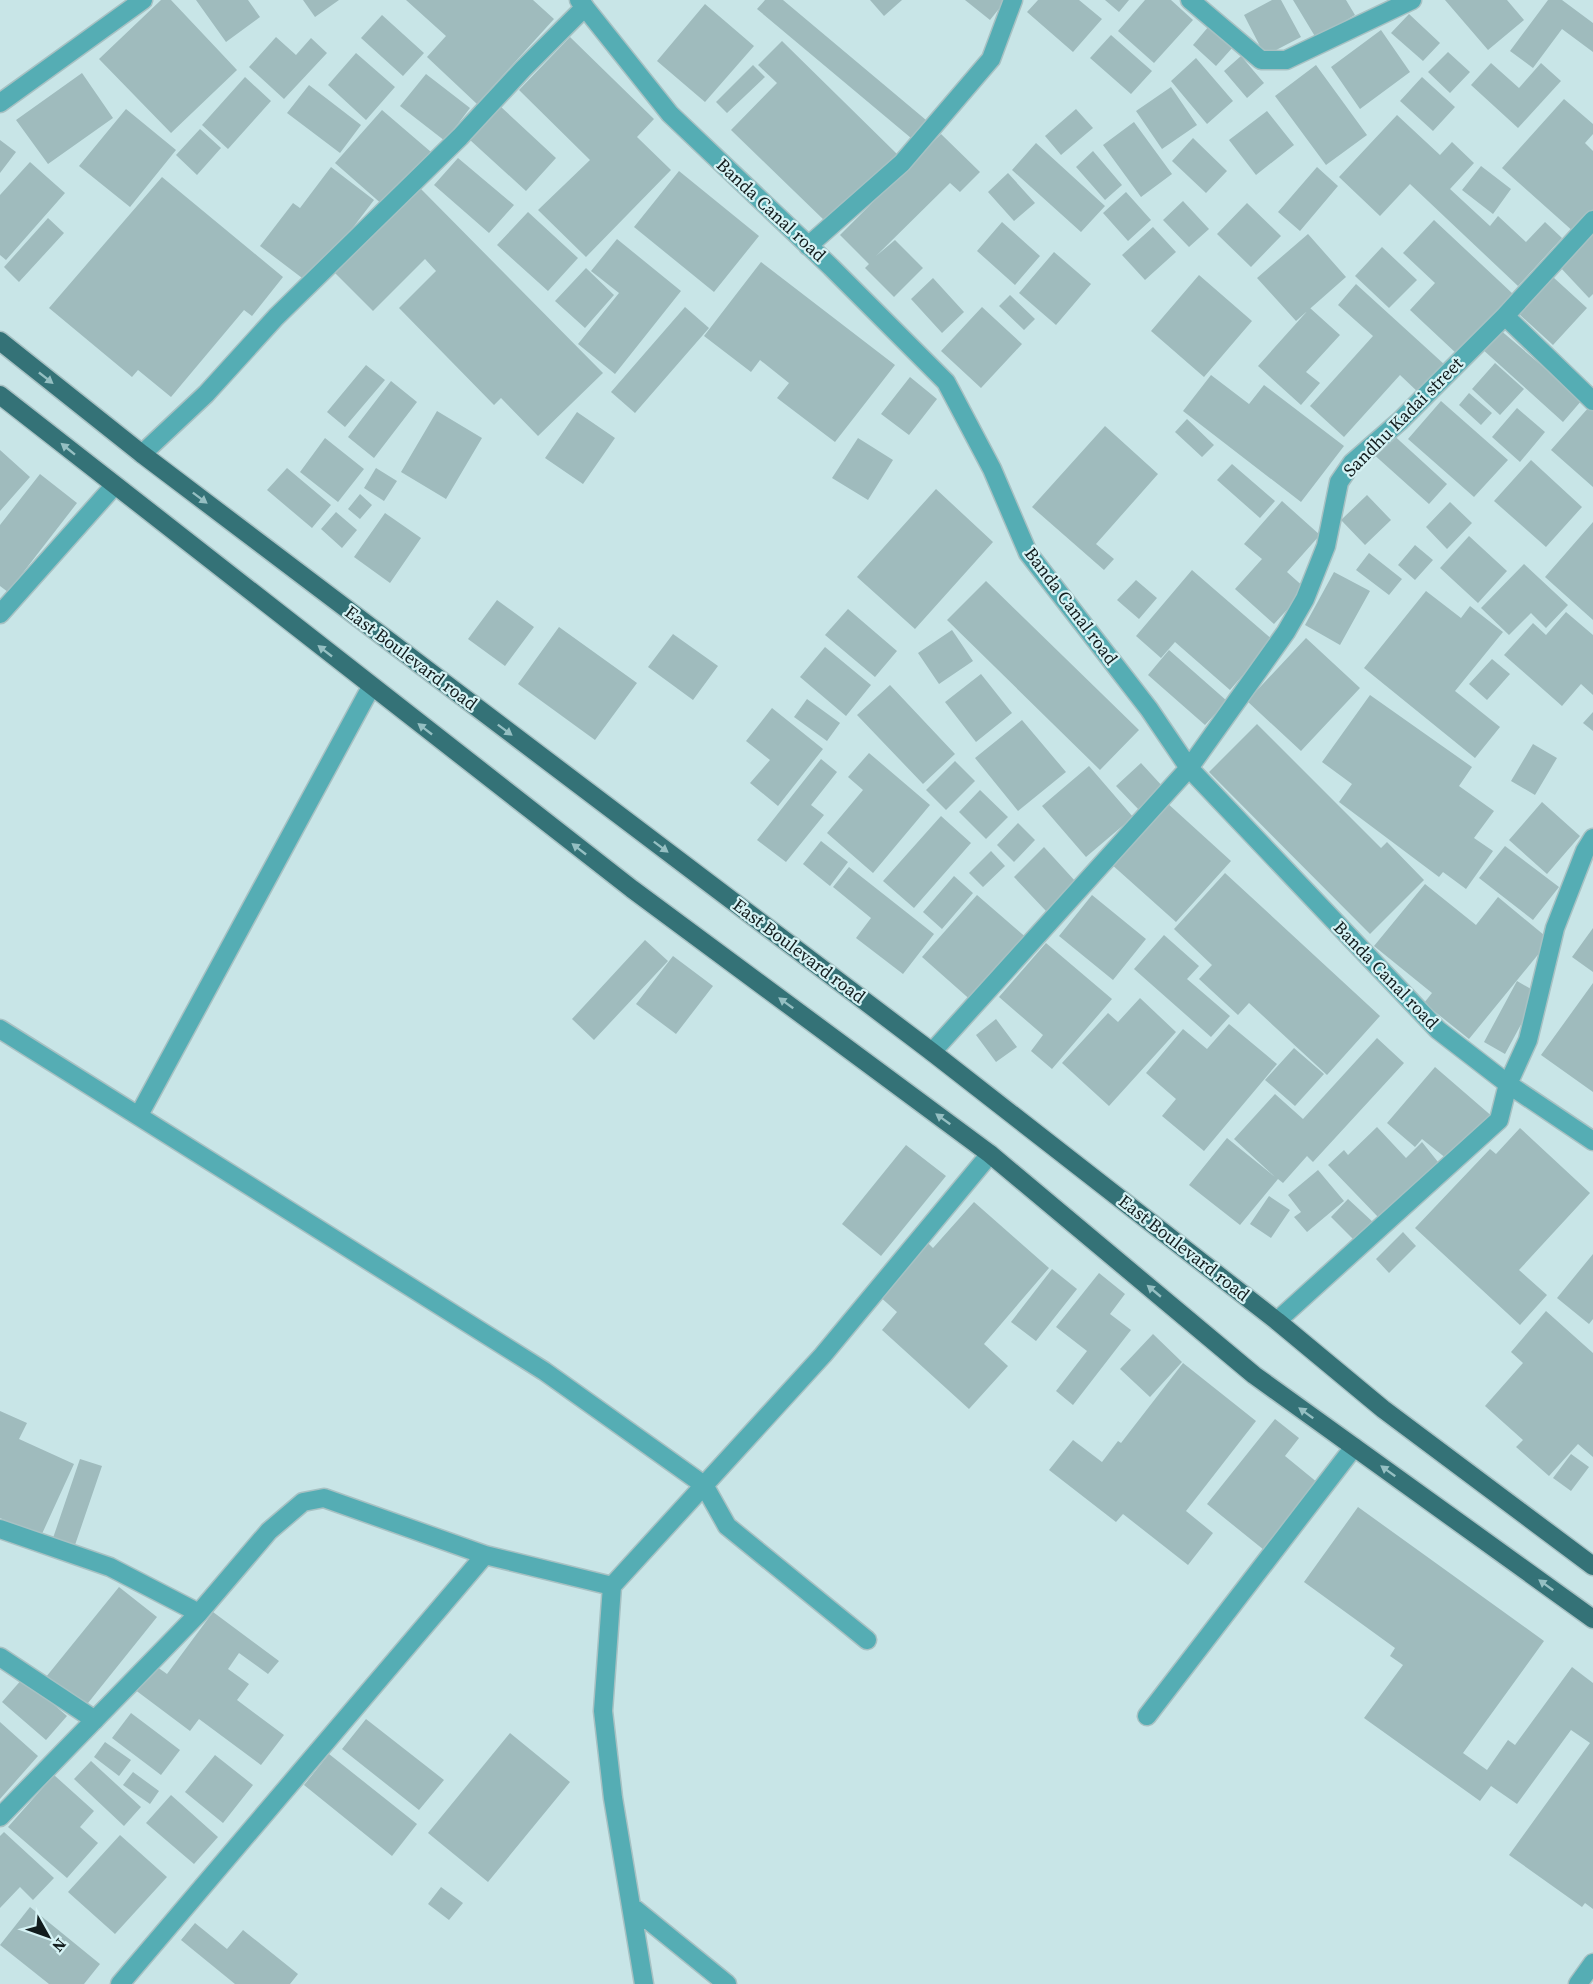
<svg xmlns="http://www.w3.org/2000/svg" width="1593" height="1984" font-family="'Source Serif 4',serif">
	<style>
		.building { fill: #9fbbbd }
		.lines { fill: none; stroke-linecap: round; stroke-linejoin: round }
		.minor-casing { stroke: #a7c1c3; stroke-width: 21 }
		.major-casing { stroke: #a7c1c3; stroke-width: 21 }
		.minor { stroke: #55adb4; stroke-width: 18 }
		.major { stroke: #347277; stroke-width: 18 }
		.oneway { fill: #95bfc2 }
		.labels { text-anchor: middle; stroke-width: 4.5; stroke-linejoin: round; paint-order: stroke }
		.street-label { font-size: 18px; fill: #121c1d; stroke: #d5f2f4 }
	</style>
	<rect width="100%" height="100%" fill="#c8e5e7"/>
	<path class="building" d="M161 0H171L237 70 171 133 99 59Z
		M196 0H248L260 17 226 42Z
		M303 0H339L315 17Z
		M406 0H533L554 19 477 104 427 57 446 36Z
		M765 0H783L926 120 911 138 757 9Z
		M870 0H902L884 16Z
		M965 0H1006L990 20Z
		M1038 0H1079L1102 19 1073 52 1027 12Z
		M1105 0H1129L1119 12Z
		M1145 0H1171L1193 20 1154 63 1118 31Z
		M1272 0H1281L1301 37 1265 56 1244 15Z
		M1293 0H1346L1355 15 1316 38Z
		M1445 0H1507L1524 20 1488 50Z
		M1548 0H1562L1593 23V52L1562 29 1533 68 1510 51Z
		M705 4 754 46 705 102 657 61Z
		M1409 14 1440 43 1423 61 1391 33Z
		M382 15 424 53 403 76 361 38Z
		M1209 26 1233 47 1216 66 1193 45Z
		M1381 30 1410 72 1360 109 1331 67Z
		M1111 35 1152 71 1131 94 1090 58Z
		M276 37 296 55 311 38 327 53 284 99 249 67Z
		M570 37 654 119 637 137 671 170 586 257 538 210 590 160 519 90Z
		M782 41 897 154 826 222 731 130 777 83 758 65Z
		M1448 52 1470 72 1450 93 1428 72Z
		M356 53 395 87 366 120 328 85Z
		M1241 56 1264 83 1247 98 1224 71Z
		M1196 58 1233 101 1207 124 1171 81Z
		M1491 63 1519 88 1541 63 1561 81 1518 128 1471 85Z
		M753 65 765 77 727 113 716 102Z
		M1316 65 1367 135 1326 165 1275 96Z
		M82 73 113 118 48 164 16 120Z
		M426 74 470 108 445 141 400 106Z
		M245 77 271 101 228 149 202 125Z
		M1422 77 1455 107 1433 131 1400 101Z
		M309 85 361 125 340 153 287 113Z
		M1171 87 1197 125 1162 149 1136 111Z
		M1564 99 1593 124V134L1585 143 1593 151V212L1575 233 1502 168Z
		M500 106 556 158 526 191 470 140Z
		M126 109 176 150 130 207 79 166Z
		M1076 109 1093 128 1061 155 1045 136Z
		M382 110 431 152 384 206 335 163Z
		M1267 111 1294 145 1256 175 1229 140Z
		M1397 115 1440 155 1452 142 1474 163 1450 189 1490 226 1498 216 1526 242 1545 222 1562 238 1518 286 1410 184 1380 216 1339 177Z
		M1134 122 1172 174 1141 197 1103 145Z
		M200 129 221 148 197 175 176 155Z
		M941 134 980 172 960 192 950 183 876 256 895 240 923 268 894 297 865 268 869 264 840 235Z
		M1193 138 1227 171 1206 193 1172 161Z
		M0 140 16 152 0 173Z
		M1036 143 1105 206 1081 232 1012 170Z
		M1093 151 1122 185 1105 200 1076 167Z
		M458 158 514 205 489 233 434 185Z
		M30 162 65 193 6 260 0 255V195Z
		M1481 166 1511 189 1493 214 1462 190Z
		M331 167 374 200 310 284 260 246 293 203 300 208Z
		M1317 167 1338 186 1300 231 1278 212Z
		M679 171 759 236 714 292 634 227Z
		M1008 173 1035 203 1014 221 988 192Z
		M162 177 283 277 252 316 244 310 171 397 138 370 132 377 49 308Z
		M420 188 603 373 538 436 501 398 494 405 399 308 436 271 425 259 373 311 334 272Z
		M1126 192 1151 220 1128 241 1103 213Z
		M1183 201 1209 229 1189 247 1163 220Z
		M1247 203 1281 236 1251 267 1217 234Z
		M528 212 578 258 548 291 497 245Z
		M48 218 64 233 19 282 4 267Z
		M1434 220 1513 294 1457 354 1410 310 1435 283 1403 253Z
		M1002 222 1040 256 1015 285 977 251Z
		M1153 227 1176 252 1145 280 1122 255Z
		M1308 234 1346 277 1296 321 1257 278Z
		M1593 234V294L1589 298 1559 266Z
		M617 239 681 291 615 374 578 344 619 293 591 271Z
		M1382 247 1417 280 1389 308 1355 276Z
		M1054 252 1091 284 1056 325 1019 293Z
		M761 262 895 365 835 442 777 398 789 383 760 360 751 372 704 336Z
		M586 268 614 295 585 328 555 301Z
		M1199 275 1252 321 1204 377 1151 331Z
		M1553 277 1587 308 1553 345 1519 314Z
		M933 278 964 312 942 333 911 299Z
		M1356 284 1445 365 1420 394 1400 375 1344 437 1310 406 1373 336 1338 305Z
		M1010 295 1035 319 1024 330 999 306Z
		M685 307 709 328 635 413 611 392Z
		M982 307 1022 344 981 388 941 351Z
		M1310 308 1340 335 1306 372 1320 383 1301 405 1258 366Z
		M1499 329 1582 400 1563 422 1481 348Z
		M1495 363 1524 389 1500 415 1472 389Z
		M366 365 385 380 345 427 327 412Z
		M1211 375 1249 404 1264 385 1344 446 1301 502 1183 411Z
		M910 377 937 399 909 435 881 414Z
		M391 381 417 402 374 458 348 437Z
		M1469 393 1492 413 1481 425 1459 405Z
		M1441 401 1508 460 1474 497 1408 439Z
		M1589 407 1593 410V487L1551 450Z
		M1517 408 1545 432 1520 462 1492 437Z
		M437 411 482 438 446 499 401 472Z
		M577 412 615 438 583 484 545 458Z
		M1187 419 1214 445 1202 457 1175 432Z
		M1105 426 1158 474 1096 544 1114 559 1104 570 1032 507Z
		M1389 431 1447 484 1429 504 1371 452Z
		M325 438 364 469 338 502 300 472Z
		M858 438 893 460 868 500 832 478Z
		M0 450 30 477 0 511Z
		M1531 460 1582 507 1546 547 1494 501Z
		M1232 464 1275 501 1260 518 1217 480Z
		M287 468 331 505 312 528 267 490Z
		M376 468 397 481 384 501 364 488Z
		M40 474 77 503 8 592 0 586V525Z
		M936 489 993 542 915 629 857 577Z
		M360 494 372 505 360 519 348 509Z
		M1367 495 1391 520 1365 545 1341 520Z
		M1282 501 1320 535 1287 572 1306 589 1274 624 1235 589 1262 559 1244 544Z
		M1450 502 1472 523 1447 549 1426 527Z
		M336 512 357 530 342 548 321 529Z
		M385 513 421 538 390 583 354 557Z
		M1593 522V620L1545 577Z
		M1469 536 1507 571 1478 603 1440 568Z
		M1415 545 1433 560 1415 580 1398 565Z
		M1369 553 1402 579 1389 595 1356 570Z
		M1524 564 1568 605 1546 628 1531 613 1509 635 1481 608Z
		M1192 570 1273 640 1230 690 1175 642 1161 658 1136 636Z
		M1334 572 1370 591 1340 645 1305 625Z
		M1136 580 1157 598 1139 619 1117 600Z
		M986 581 1139 730 1100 770 947 620Z
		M1426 591 1461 618 1470 606 1503 632 1455 691 1500 727 1475 758 1364 668Z
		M497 600 534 627 505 666 468 639Z
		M848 609 897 651 875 677 825 635Z
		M1566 612 1593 635V695L1581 684 1562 706 1504 655 1533 623 1546 635Z
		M559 627 637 683 595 740 518 684Z
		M952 630 973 661 939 684 918 653Z
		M673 634 718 666 693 700 648 667Z
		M1306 638 1360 688 1301 751 1247 701Z
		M825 647 871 685 846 716 800 677Z
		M1169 650 1227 701 1205 725 1148 675Z
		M1492 659 1510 674 1487 700 1469 684Z
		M981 674 1012 713 976 742 945 702Z
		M890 685 955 754 923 784 857 715Z
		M1370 695 1472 767 1459 786 1494 811 1474 838 1493 851 1466 889 1443 872 1439 877 1339 802 1352 784 1322 762Z
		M807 699 840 723 827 741 794 717Z
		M772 708 823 749 778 806 750 783 770 760 746 741Z
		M1593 712V731L1583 723Z
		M1022 720 1066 772 1018 811 975 758Z
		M1257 724 1381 848 1387 842 1424 880 1370 934 1209 772Z
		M1533 744 1557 758 1535 795 1511 781Z
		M869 753 930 805 873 873 827 833 863 790 848 777Z
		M821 759 837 772 811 805 824 815 786 862 757 840Z
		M955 761 975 781 946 810 926 790Z
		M1141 763 1164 788 1140 811 1116 786Z
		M1089 766 1133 817 1086 857 1042 806Z
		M980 790 1008 817 986 839 959 812Z
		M1166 802 1231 861 1176 922 1110 863Z
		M1542 802 1580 836 1547 874 1509 840Z
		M941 816 971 843 914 908 883 881Z
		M1018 823 1035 840 1014 862 997 845Z
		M821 841 848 862 830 886 803 864Z
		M1505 846 1559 887 1533 920 1479 878Z
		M1044 847 1076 882 1046 911 1014 877Z
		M991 851 1005 866 983 887 969 873Z
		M849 867 934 934 903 974 856 938 871 918 833 887Z
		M1225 873 1380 1016 1327 1075 1249 1003 1238 1015 1199 979 1212 965 1174 929Z
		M954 876 973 893 942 929 923 912Z
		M1425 884 1476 925 1498 897 1550 940 1469 1039 1424 1003 1432 993 1374 946Z
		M977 895 1029 940 974 1003 922 957Z
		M1092 895 1146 939 1113 980 1059 936Z
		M1593 928V972L1572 957Z
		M1164 935 1199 966 1187 979 1230 1016 1211 1037 1134 969Z
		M645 940 668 961 594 1040 572 1019Z
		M1046 943 1112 999 1052 1069 1031 1051 1043 1035 999 997Z
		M673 956 713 986 676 1034 636 1004Z
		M1517 981 1538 993 1505 1054 1484 1042Z
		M1593 983V1092L1541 1055Z
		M1140 998 1176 1032 1109 1106 1062 1063 1108 1013 1118 1022Z
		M996 1019 1017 1047 996 1062 976 1035Z
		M1229 1024 1277 1064 1204 1151 1162 1116 1176 1099 1146 1073 1183 1029 1207 1049Z
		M1377 1038 1404 1063 1313 1162 1307 1156 1283 1183 1278 1179 1240 1225 1189 1185 1227 1138 1275 1177 1234 1139 1275 1094 1303 1119Z
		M1294 1048 1324 1074 1295 1106 1265 1080Z
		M1435 1067 1494 1118 1447 1159 1422 1139 1415 1147 1387 1123Z
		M1377 1127 1406 1158 1422 1142 1438 1162 1379 1218 1328 1165 1344 1150 1348 1155Z
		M1520 1128 1590 1193 1519 1270 1547 1295 1520 1325 1415 1228 1490 1149 1496 1154Z
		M906 1145 946 1176 881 1256 842 1224Z
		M1318 1170 1344 1201 1307 1232 1294 1217 1301 1212 1288 1195Z
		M1269 1196 1290 1210 1271 1238 1250 1224Z
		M1348 1199 1374 1223 1356 1242 1331 1217Z
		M974 1202 1049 1268 984 1344 1008 1366 969 1409 882 1330 897 1312 878 1295 926 1241 933 1248Z
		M1403 1232 1416 1246 1389 1273 1376 1259Z
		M1593 1254V1319L1589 1324 1557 1298Z
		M1052 1269 1077 1289 1036 1341 1011 1322Z
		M1099 1273 1125 1294 1110 1314 1131 1330 1073 1405 1056 1391 1087 1351 1056 1327Z
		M1546 1311 1593 1353V1457L1578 1444 1549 1476 1516 1447 1523 1440 1485 1406 1523 1363 1511 1352Z
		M1153 1334 1182 1362 1150 1397 1120 1369Z
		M1183 1363 1256 1421 1186 1511 1213 1533 1188 1565 1123 1514 1116 1522 1049 1470 1073 1440 1102 1462 1118 1441 1121 1443Z
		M0 1411 27 1423 19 1439 74 1464 41 1536 0 1518Z
		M1275 1419 1299 1438 1285 1456 1318 1483 1264 1550 1207 1504Z
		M1571 1454 1589 1467 1571 1491 1553 1478Z
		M80 1459 102 1466 75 1545 53 1538Z
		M1358 1507 1544 1641 1463 1753 1487 1770 1508 1740 1515 1745 1572 1667 1593 1683V1909L1585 1903 1582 1907 1509 1855 1590 1743 1571 1730 1517 1804 1491 1786 1480 1801 1364 1718 1403 1665 1390 1656 1395 1648 1304 1582Z
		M119 1587 157 1617 84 1708 46 1677Z
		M213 1612 279 1661 268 1674 239 1653 228 1669 249 1684 237 1700 284 1735 261 1765 199 1719 190 1731 134 1689 153 1664 167 1674Z
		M23 1678 67 1716 46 1740 2 1702Z
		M131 1713 180 1750 161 1775 112 1738Z
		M366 1719 444 1780 419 1810 342 1749Z
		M0 1722 38 1756 0 1799Z
		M510 1733 570 1782 488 1882 428 1833Z
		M105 1742 131 1760 119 1776 94 1757Z
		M329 1754 417 1824 392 1856 304 1785Z
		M215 1755 253 1785 223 1823 185 1792Z
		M91 1761 141 1807 124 1826 74 1779Z
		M133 1772 159 1791 150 1804 123 1785Z
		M54 1775 94 1811 80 1827 98 1843 67 1878 8 1827Z
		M171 1795 218 1837 194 1864 146 1823Z
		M4 1832 54 1878 33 1900 20 1887 0 1908V1836Z
		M120 1835 167 1877 115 1934 68 1892Z
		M441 1887 463 1903 449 1920 428 1904Z
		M30 1907 100 1964 84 1984H49L0 1945Z
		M195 1923 227 1949 243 1930 298 1974 290 1984H235L181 1940Z"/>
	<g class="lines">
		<defs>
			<path id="minor" d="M579 0 670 114 831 267 946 382 992 469 1028 553 1149 709 1189 768 1438 1030 1508 1084 1593 1141
				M1190 0 1261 60H1286L1412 0
				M0 103 143 0
				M808 246 902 163 991 59 1013 0
				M1505 316 1593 401
				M142 454 206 394 276 317 460 137 523 69 585 7
				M0 614 114 486
				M0 1029 544 1371 704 1485 727 1526 867 1640
				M932 1052 1189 768 1286 632 1305 599 1326 546 1339 482 1352 463 1400 421 1505 316 1593 220
				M139 1115 371 687
				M1277 1321 1499 1120 1508 1084 1528 1040 1555 928 1585 851 1593 838
				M0 1529 110 1567 199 1613
				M612 1586 603 1711 613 1798 644 1984
				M0 1657 95 1720
				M1147 1716 1354 1447
				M0 1817 199 1613 269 1531 303 1502 324 1498 485 1555 612 1586 823 1355 990 1154
				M631 1906 727 1984
				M120 1984 485 1555
				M1578 1984 1593 1963"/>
			<path id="major" d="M0 341 142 454 932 1052 1277 1321 1383 1409 1593 1566
				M0 395 632 889 990 1154 1254 1375 1593 1619"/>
		</defs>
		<use href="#minor" class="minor-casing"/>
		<use href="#major" class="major-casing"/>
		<use href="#minor" class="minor"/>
		<use href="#major" class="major"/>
	</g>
	<defs><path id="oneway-solid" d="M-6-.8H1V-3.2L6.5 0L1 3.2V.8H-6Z" transform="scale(1.5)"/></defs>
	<g class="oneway">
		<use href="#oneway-solid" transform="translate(46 378) rotate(38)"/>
		<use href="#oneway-solid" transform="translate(68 449) rotate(-141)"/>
		<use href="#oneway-solid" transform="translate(200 498) rotate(37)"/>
		<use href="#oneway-solid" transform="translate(325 651) rotate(-142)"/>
		<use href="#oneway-solid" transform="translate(425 729) rotate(-142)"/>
		<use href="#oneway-solid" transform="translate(505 730) rotate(37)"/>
		<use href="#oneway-solid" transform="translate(661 847) rotate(37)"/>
		<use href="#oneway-solid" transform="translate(579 849) rotate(-142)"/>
		<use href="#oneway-solid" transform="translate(786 1003) rotate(-144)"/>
		<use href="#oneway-solid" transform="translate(943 1119) rotate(-144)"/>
		<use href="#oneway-solid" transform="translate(1154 1291) rotate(-140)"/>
		<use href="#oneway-solid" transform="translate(1306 1413) rotate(-144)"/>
		<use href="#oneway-solid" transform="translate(1388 1471) rotate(-144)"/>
		<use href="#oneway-solid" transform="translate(1546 1585) rotate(-144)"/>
	</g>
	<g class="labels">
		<g class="street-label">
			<text transform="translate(771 210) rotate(43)" y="6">Banda Canal road</text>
			<text transform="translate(1403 417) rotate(-45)" y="6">Sandhu Kadai street</text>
			<text transform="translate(1071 606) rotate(53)" y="6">Banda Canal road</text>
			<text transform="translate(411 658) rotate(37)" y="6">East Boulevard road</text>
			<text transform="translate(799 951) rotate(37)" y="6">East Boulevard road</text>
			<text transform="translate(1386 975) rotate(46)" y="6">Banda Canal road</text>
			<text transform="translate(1184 1248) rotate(38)" y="6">East Boulevard road</text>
		</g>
	</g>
	<g transform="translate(48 1936) rotate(130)" stroke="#d5f2f4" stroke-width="4.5" paint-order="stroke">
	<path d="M0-4.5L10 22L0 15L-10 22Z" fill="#121c1d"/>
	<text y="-9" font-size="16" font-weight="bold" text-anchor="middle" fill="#121c1d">N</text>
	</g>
</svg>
